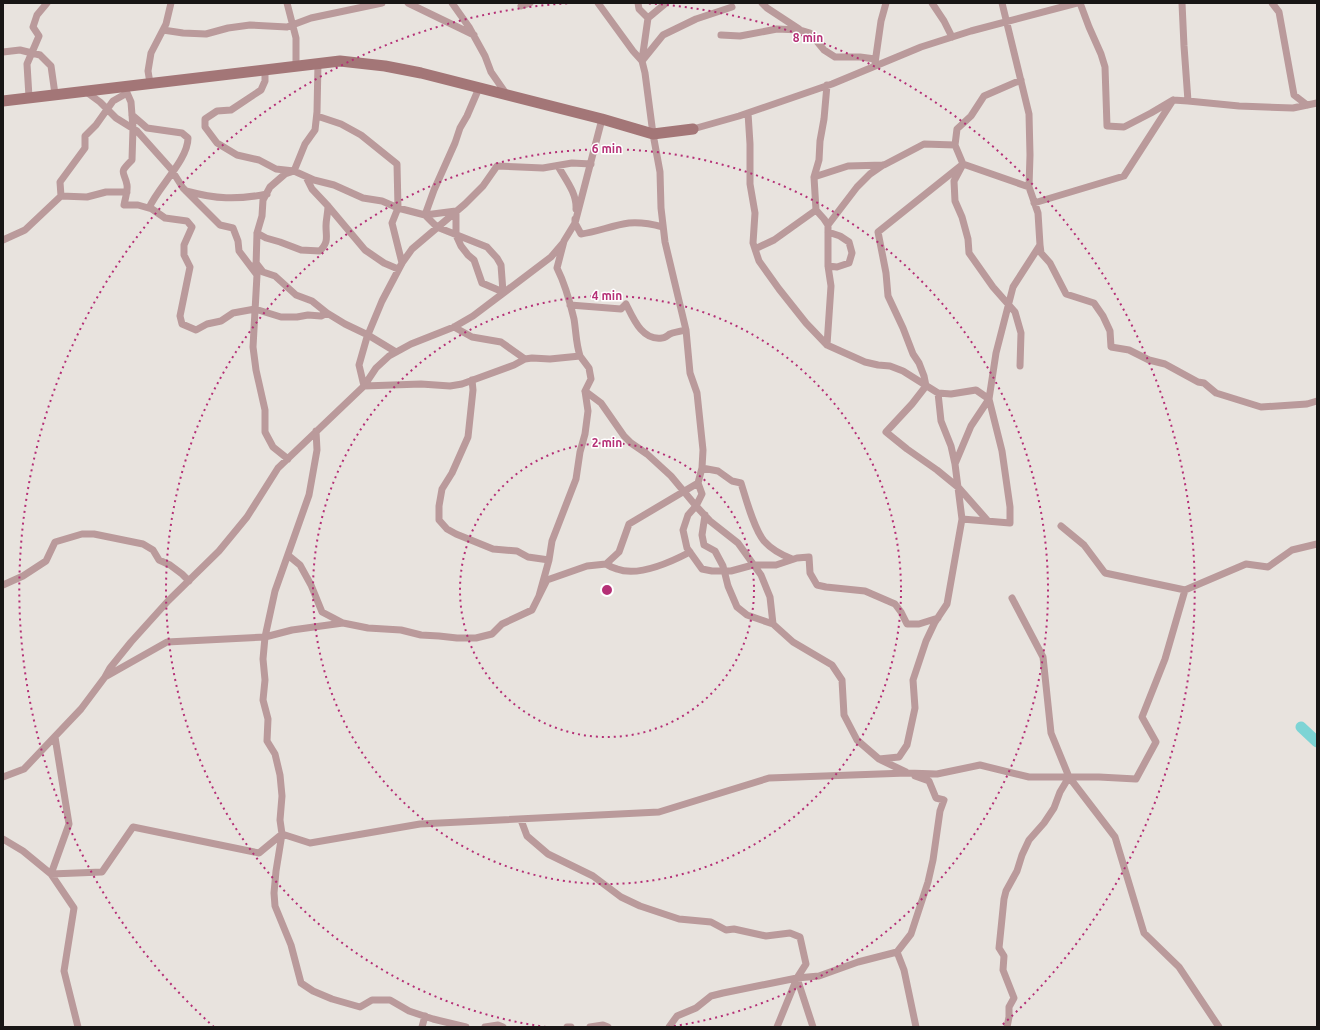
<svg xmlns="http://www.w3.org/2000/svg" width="1320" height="1030" font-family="Ubuntu,sans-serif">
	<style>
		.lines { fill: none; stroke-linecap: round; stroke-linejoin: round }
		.river { stroke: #7dd4d5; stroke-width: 11 }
		.minor { stroke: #ba9a9b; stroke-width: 7 }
		.secondary { stroke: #a37677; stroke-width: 11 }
		.ring { fill: none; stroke: #b53076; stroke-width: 2; stroke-dasharray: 2 4 }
		.centre { fill: #b53076; stroke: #fff; stroke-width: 2 }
		.ring-label { font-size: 12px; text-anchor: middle; font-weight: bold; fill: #b53076; stroke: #fff; stroke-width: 3; stroke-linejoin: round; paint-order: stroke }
	</style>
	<rect width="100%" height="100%" fill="#e8e3de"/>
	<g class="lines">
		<path class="river" d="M1301 727 1317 742"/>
		<path class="minor" d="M287 3 296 38V66
			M408 3 474 35
			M452 3 469 27 485 56 491 72 507 95
			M598 3 633 51 642 61 645 73 653 134 660 172 661 208 665 242 686 330 690 373 697 393 703 450 702 468 698 483 702 494 696 506 710 521 738 543 761 575 770 597 773 624 793 642 832 665 842 680 844 715 857 740 879 759 906 772
			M638 3 639 9 648 18
			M762 3 767 8 799 29
			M932 3 944 21 952 37
			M1080 3 1089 27 1101 54 1105 67 1107 126 1124 127 1151 113 1173 100
			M1182 3 1184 46 1188 101 1239 106 1293 108 1317 103
			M1272 3 1279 12 1294 95 1307 105
			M521 6 530 3
			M163 30 183 33 206 34 228 28 250 25 287 27 311 18 382 3
			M721 35 740 36 777 29 800 30 810 33 824 50 835 57H860L875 59
			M3 52 20 50 40 55 51 66 55 94
			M642 60 648 18 666 3
			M642 61 663 35 696 19 732 7
			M875 63 881 21 886 3
			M265 70V81L261 90 231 110 217 111 205 119V127L217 143 237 155 259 160 276 169 294 171 314 180 334 185 363 198 382 201 398 208 425 215 437 227 487 247 497 258 501 265 503 292 482 283 474 260 468 255 461 246 456 235V211L425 215 434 190 455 143 460 128 467 116 479 88
			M150 83 148 71 151 53 166 24 171 3
			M124 86 131 102 133 128 132 160C118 174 124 170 127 185 128 191 125 199 124 205H138L152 209 165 218 187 221 192 227 184 245V255L190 267 180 316 182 324 196 330 207 324 221 321 233 313 255 309 281 317H297L308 315 321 316 327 313 312 301 296 295 275 276 263 272 256 263
			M85 91 100 102 116 118 137 131 171 169 183 188 220 225 233 228 238 241 239 251 257 275 253 347 256 370 265 410V432L273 447 288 459
			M29 97 27 64 39 36 33 27 37 15 47 3
			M748 113 750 144V184L755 213 753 243 759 261 779 289 806 323 827 345 865 362 878 365 890 366 903 371 938 393 951 394 976 390 989 399 971 426 955 464 962 519
			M132 115 147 128 182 133 188 138C188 160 158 187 149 208
			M317 116 341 124 361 135 397 164 398 208 392 223 402 263
			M693 129 739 116 832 84 921 47 971 31 1077 3
			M955 145 963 164 954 181 955 201 962 217 968 239 969 253 993 287 1015 312 1021 333 1020 366
			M558 166C565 179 577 193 576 209
			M306 177 312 189 328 206 365 250 384 263 398 269
			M814 177 819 160 820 141 824 119 827 85
			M186 191C216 199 236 200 267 194
			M61 196 87 197 106 192H127
			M1034 203 1124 176 1173 100 1188 101
			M575 219V223L581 234C597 232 613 225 629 223 641 222 652 224 663 227
			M828 225 857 187 870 174 883 165
			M257 233 266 238 280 242 301 250 320 251C329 241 326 238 326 226 326 219 328 213 328 206
			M3 240 25 230 61 196 60 182 85 148V136L96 125 113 101 127 93
			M563 243 551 257 473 316 454 327 411 344 389 356 376 368 364 386 359 365 367 337 382 301 402 263 412 249 465 204 483 186 497 166 543 168 572 163 591 164
			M1040 245 1041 253 1050 263 1066 294 1094 303 1103 316 1110 331 1111 347 1129 350 1149 360 1165 364 1198 382 1204 383 1216 393 1261 407 1307 404 1317 401
			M755 249 774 240 816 210
			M828 266 837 267 849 263 852 253 849 242 840 236 828 232
			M256 267 257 233 262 216 263 200 270 187 285 174 294 171 305 144 315 130 317 112 318 63
			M570 305 621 309 626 304C633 318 642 341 662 338 665 338 668 335 670 334 675 332 681 331 686 330
			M327 313 345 324 368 335 396 352
			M454 327 472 337 501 342 525 359
			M827 345 831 286 828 266V225L824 219 816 210 814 177 848 166 884 165 924 144 955 145 957 129 971 116 984 96 1021 80
			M580 356 589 368 591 379 585 391 588 411 585 434 580 452 576 479 552 541 549 560 539 596 547 580 587 566 606 564 619 552 629 524 698 483
			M472 380 473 390 468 437 452 473 442 489 439 506V520L447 529 456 534 493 549 517 551 528 557 549 560
			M585 391 601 403 624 436 631 443 647 454 671 476 696 506 688 515 683 530 687 548 702 569 712 571H731L753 565H776L797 558 809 557 810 573 817 585 826 587 865 591 895 604 901 612 907 624H919L938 618
			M938 393 941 421 951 446 955 464
			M702 468 718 471 732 481 741 483C746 499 754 529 764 541 772 550 782 555 792 559
			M705 515 702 535 704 545 715 551 723 566 728 586 737 607 747 615 773 624
			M988 521 959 488 937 470 907 449 886 432 912 404 926 386 924 376 919 363 913 354 903 328 888 296 886 273 878 232 963 164 1029 187
			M1061 526 1084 545 1105 573 1185 590 1246 564 1268 567 1292 550 1317 544
			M289 556 300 565 311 585 322 612 343 623 292 630 265 637 263 659 265 680 263 700 268 719 267 741 275 754 280 775 282 796 280 820 282 834 276 871 274 893 275 906 291 945 301 983 313 991 332 999 360 1007 372 1000H390L409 1011 433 1019 466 1027
			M606 564C609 566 613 568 617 569 638 577 671 562 690 552
			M3 585 23 576 46 561 55 542 82 534H94L143 544 153 550 159 560 170 565 182 574 189 581
			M1012 598 1043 657 1051 733 1069 777 1115 837 1144 933 1179 967 1219 1027
			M343 623 368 628 401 630 421 635 439 636 457 638H476L492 634 502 624 532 610 539 596
			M105 677 110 668 131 642 168 601 219 551 247 517 278 468 364 386 421 384 450 386 462 384 514 365 525 359 532 358 550 359 580 356C576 344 576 331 574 319 570 302 565 284 557 268L564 241 575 223 602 119
			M55 737 69 824 51 874 74 908 64 971 78 1027
			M879 759 899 757 907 745 915 708 913 680 926 641 935 622 947 604 962 519 1010 523V507L1002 451 989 399 996 353 1013 287 1040 245 1038 213 1029 187 1030 155 1029 114 1002 3
			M3 777 24 769 81 709 105 677 167 642 265 637 275 591 309 495 317 450 316 431
			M521 820 527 836 548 854 593 876 621 897 640 906 679 919 711 922 726 930 734 929 766 936 790 933 800 937 806 964 797 978 723 993 711 996 696 1008 677 1016 669 1027
			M3 839 23 851 51 874 102 872 133 827 259 853 282 834 310 843 420 824 659 812 769 778 907 773 937 774 980 765 1029 777H1099L1136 779 1156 742 1142 717 1165 659 1185 590
			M897 952 904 970 916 1027
			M797 978 813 1027
			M422 1027 425 1016
			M485 1027 498 1025 503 1027
			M567 1027H571
			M590 1027 603 1025 608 1027
			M777 1027 797 978 819 976 858 962 897 952 911 934 928 882 933 860 940 811 944 800 936 798 929 781 915 776
			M1007 1027 1009 1017V1007L1014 998 1003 970 1004 956 999 948 1004 899 1006 891 1017 871 1022 855 1029 840 1044 823 1054 808 1060 792 1069 777"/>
		<path class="secondary" d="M3 101 340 61 385 66 421 73 602 119 653 134 693 129"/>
	</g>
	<g class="ring">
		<circle cx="607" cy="590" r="147"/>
		<circle cx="607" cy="590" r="294"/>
		<path d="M546 1027A441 441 0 1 1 668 1027"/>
		<path d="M214 1027A588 588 0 0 1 571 3M643 3A588 588 0 0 1 1000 1027"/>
	</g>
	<circle cx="607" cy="590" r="6" class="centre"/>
	<g class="ring-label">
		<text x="808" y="42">8 min</text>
		<text x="607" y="153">6 min</text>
		<text x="607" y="300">4 min</text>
		<text x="607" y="447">2 min</text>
	</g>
	<rect width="1320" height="1030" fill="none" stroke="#181615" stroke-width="8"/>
</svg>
